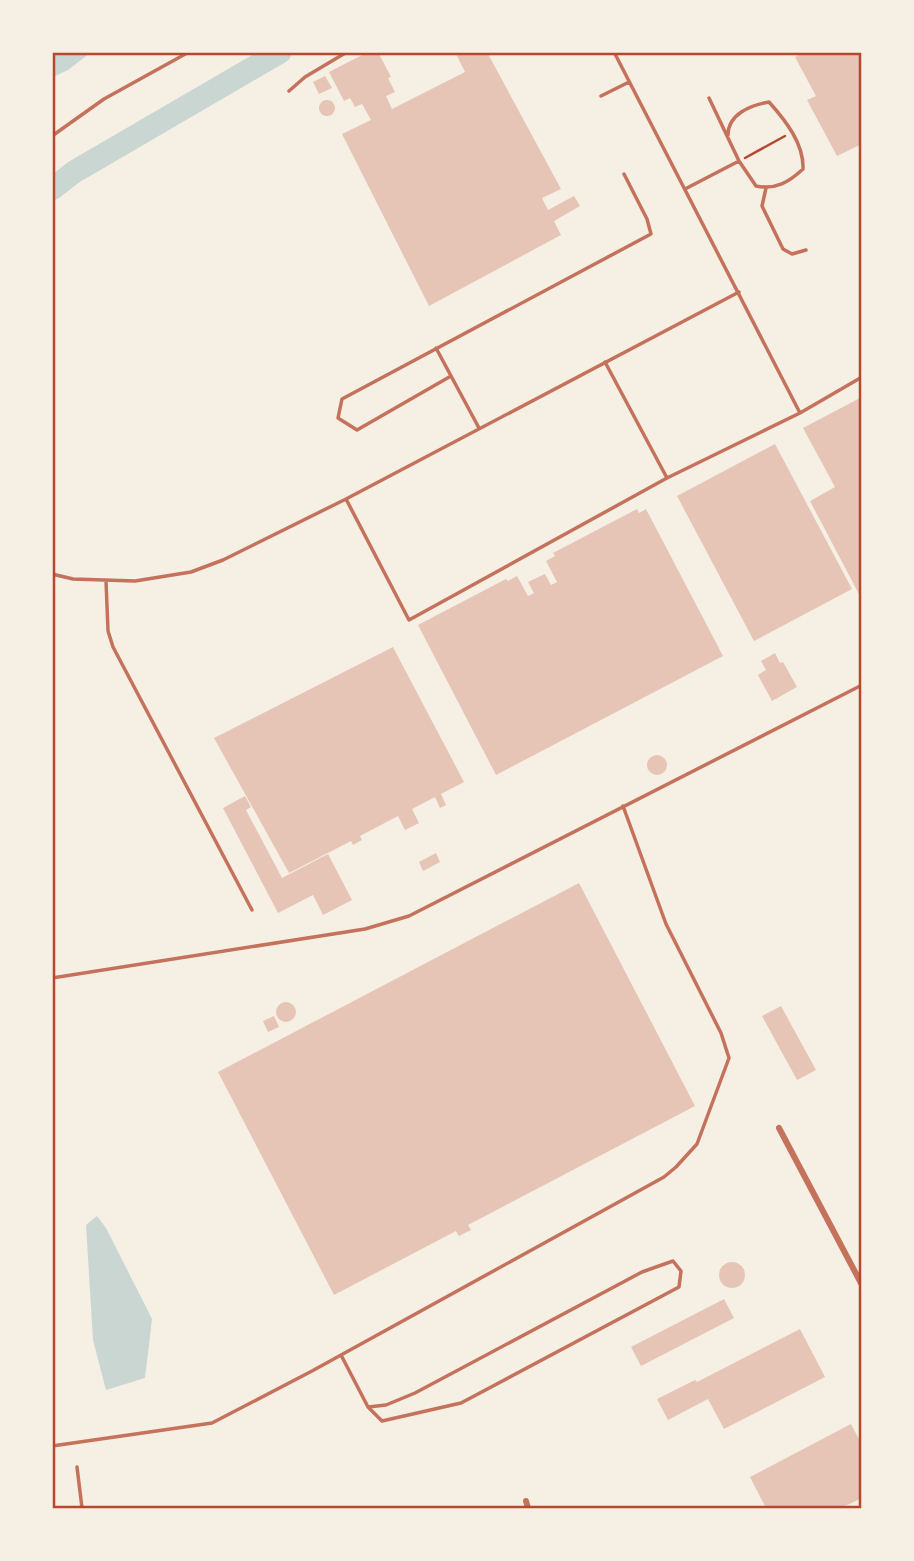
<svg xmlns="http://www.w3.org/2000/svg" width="914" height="1561" font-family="'Libre Baskerville',serif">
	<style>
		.water { fill: #c9d6d2 }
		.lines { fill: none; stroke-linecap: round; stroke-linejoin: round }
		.river { stroke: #c9d6d2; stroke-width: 23 }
		.building { fill: #e6c5b7 }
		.path { stroke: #b5482f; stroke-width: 2.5 }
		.service { stroke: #c5725c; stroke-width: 3.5 }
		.minor { stroke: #c5725c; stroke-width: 6 }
		.neatline { fill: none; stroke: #b5482f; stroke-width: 2.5 }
	</style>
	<rect width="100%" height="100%" fill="#f6efe4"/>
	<path class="water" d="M53 52H90V53L68 70 53 77Z
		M97 1216 106 1228 152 1319 145 1378 106 1390 93 1340 86 1225Z"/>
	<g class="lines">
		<path class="river" d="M52 189 74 172 280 52"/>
	</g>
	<path class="building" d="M368 52H378L391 77 388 78 395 92 386 96 392 109 465 72 455 52H487L561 189 542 198 548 210 574 196 580 206 554 221 561 235 429 306 342 134 371 120 362 104 355 107 350 98 344 101 329 72Z
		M805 52H862V144L837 156 807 100 816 96 795 57Z
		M325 76 332 88 319 94 313 82Z
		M319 108a8 8 0 1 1 16 0a8 8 0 1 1-16 0Z
		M862 397V595L860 596 810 501 835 487 803 428Z
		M775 444 852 589 754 641 677 496Z
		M637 509 639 513 646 509 723 656 496 775 418 625 506 579 508 581 517 576 528 596 534 593 528 582 545 574 551 585 557 582 546 561 555 556 553 553Z
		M393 647 464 782 441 794 446 805 440 808 435 797 412 809 419 823 405 830 398 816 360 836 362 840 353 845 351 841 289 873 214 738Z
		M775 653 780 663 783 662 797 687 772 701 758 675 766 670 761 661Z
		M647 765a10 10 0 1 1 20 0a10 10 0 1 1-20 0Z
		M245 796 251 807 246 810 282 878 328 854 352 900 323 915 313 895 278 913 223 808Z
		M436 853 440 862 423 871 419 862Z
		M579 883 695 1106 468 1225 471 1230 459 1236 456 1231 334 1295 218 1072Z
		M276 1012a10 10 0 1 1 20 0a10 10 0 1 1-20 0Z
		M781 1006 816 1070 797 1080 762 1016Z
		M274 1016 279 1027 268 1032 263 1021Z
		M719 1275a13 13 0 1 1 26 0a13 13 0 1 1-26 0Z
		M724 1299 734 1318 641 1366 631 1347Z
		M800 1329 825 1377 724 1429 708 1399 668 1420 657 1399 695 1380 697 1382Z
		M851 1424 862 1445V1498L841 1508H766L750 1477Z"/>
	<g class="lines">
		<path class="path" d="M745 158 785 136"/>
		<path class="service" d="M614 52 800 413
			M289 91 305 77 347 52
			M601 96 629 82
			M728 135C728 114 751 105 769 102 786 121 804 144 803 169 789 182 776 190 756 186L739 161
			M52 136 104 99 189 52
			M766 188 762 206 783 249 792 254 806 250
			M685 189 739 161 709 98
			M436 348 479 428
			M605 362 667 478
			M451 376 357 430 338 418 342 399 651 234 647 219 624 174
			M346 499 409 620 667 478 800 413 862 377
			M52 574 73 579 135 581 191 572 223 560 346 499 739 292
			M106 581 108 631 113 647 252 910
			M52 978 365 929 409 916 862 685
			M341 1355 368 1407 386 1405 415 1393 642 1272 673 1261 681 1271 679 1287 461 1403 382 1421 368 1407
			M52 1446 212 1423 312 1371 664 1177 676 1167 697 1144 729 1058 721 1033 666 924 623 806
			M77 1467 82 1508"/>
		<path class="minor" d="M779 1128 862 1285
			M526 1501 528 1508"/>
	</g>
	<rect width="914" height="1561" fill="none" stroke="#f6efe4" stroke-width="108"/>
	<rect x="54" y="54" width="806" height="1453" class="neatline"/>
</svg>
